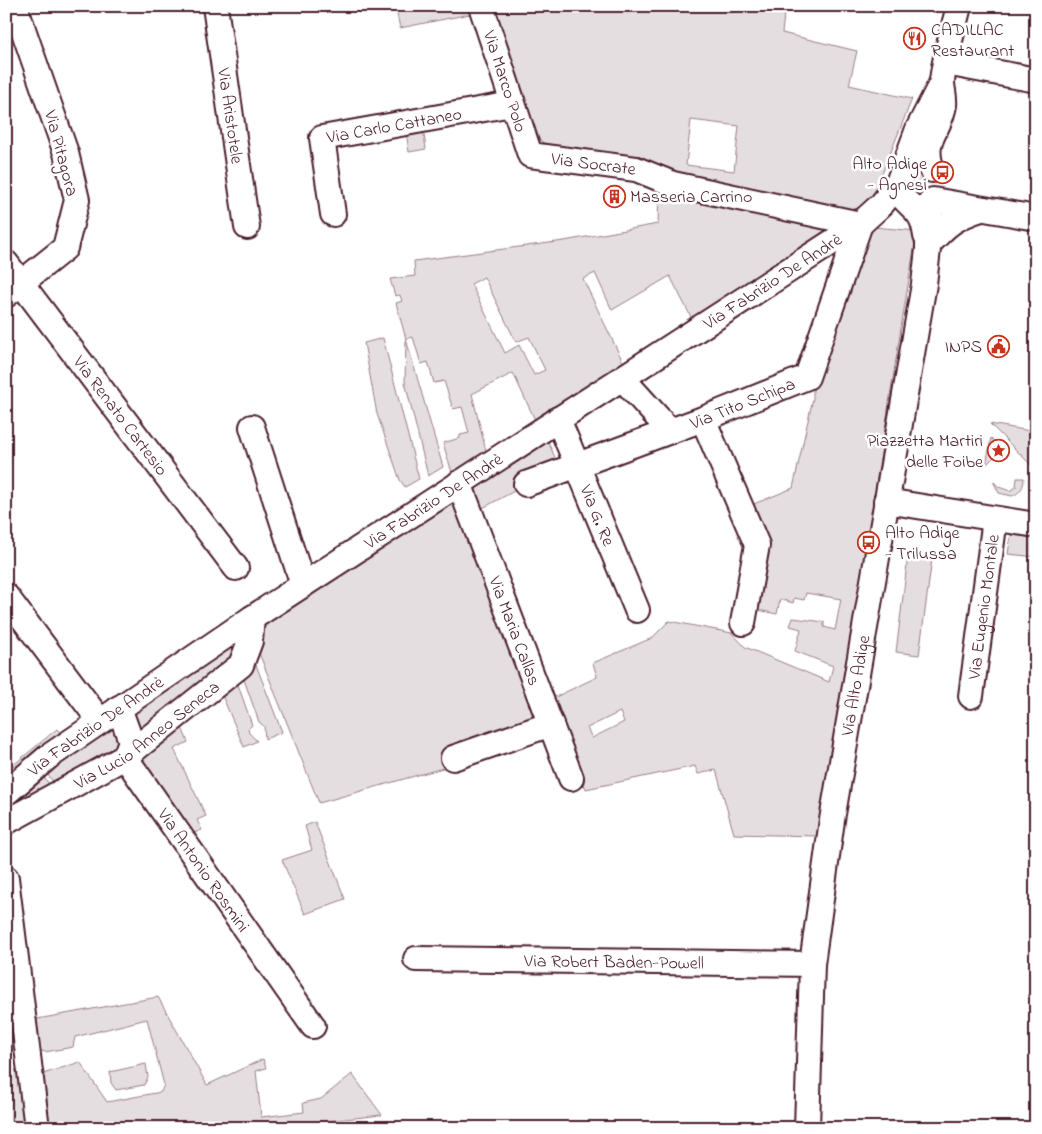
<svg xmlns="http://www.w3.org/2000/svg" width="1042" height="1134" font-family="'Indie Flower',sans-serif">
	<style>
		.green { fill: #e5dee0; stroke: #987e86; fill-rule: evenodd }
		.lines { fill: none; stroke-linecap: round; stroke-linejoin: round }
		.minor-casing { stroke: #4a1f2b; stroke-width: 28 }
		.minor { stroke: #fff; stroke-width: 24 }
		.labels { text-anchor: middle; stroke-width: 5; stroke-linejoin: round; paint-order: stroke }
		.poi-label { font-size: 18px; fill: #4a1f2b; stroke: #fff; text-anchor: start }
		.street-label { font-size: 18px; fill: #4a1f2b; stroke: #fff }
	</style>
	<rect width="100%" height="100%" fill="#fff"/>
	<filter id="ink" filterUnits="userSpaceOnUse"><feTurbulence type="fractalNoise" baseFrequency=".02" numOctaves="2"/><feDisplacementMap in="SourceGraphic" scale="10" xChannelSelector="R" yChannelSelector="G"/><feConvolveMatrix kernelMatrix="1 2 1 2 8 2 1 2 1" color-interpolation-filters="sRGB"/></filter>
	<g filter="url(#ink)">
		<path class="green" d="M416 6H467L470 14 400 28 396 10Z
			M495 6H785L782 33 857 51 849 85 912 99 872 199 849 213 547 146 534 134ZM691 120 739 126 734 171 686 165Z
			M423 128 426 149 409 152 406 131Z
			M908 183a9 9 0 1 1 18 0a9 9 0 1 1-18 0Z
			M659 187 837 223 692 319 670 276 612 310 595 273 583 279 624 364 535 420 513 373 472 394 486 451 453 476 443 443 460 438V435L469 433 462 407 453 409 444 381 434 383 428 362 421 364 413 337 406 339 443 467 428 476 405 382 406 339 396 303 402 301 400 295 395 296 390 279 415 276 414 261 564 241 658 224ZM484 277 516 342 529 337 545 370 534 375 519 345 505 353 471 284Z
			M874 227 917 231C883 432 855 635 817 836L734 834 716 770 698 774 695 766 586 789 549 700 597 677 593 663 652 638 669 621 732 633 745 647 829 682 833 666 795 651 801 629 790 626 793 618 824 622V627L835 630 841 599 806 593 804 600 794 598 793 603 780 599 777 614 758 610 768 541 749 506 793 488 813 398V383L862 234ZM620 712 624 722 592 738 587 728Z
			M383 338 419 479 405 487 400 480 377 414 364 343Z
			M990 424 1036 432V470Z
			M991 438 1007 455 994 457 986 465Z
			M547 439 559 467 479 510 472 486Z
			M1017 478H1024C1024 487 1020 493 1012 496L999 493 993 481 999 487 1010 491 1016 487Z
			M455 498 539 716 450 766 319 803 257 648 265 620Z
			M1011 535 1036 538V557L1008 554Z
			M908 556 932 559 919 655 896 652Z
			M243 637 241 650 138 738 131 712Z
			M253 657 282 732 265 739 264 726 259 722 242 674Z
			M236 679 252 725 248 729 249 733 257 741 244 747 221 693Z
			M181 725 188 742 174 749 206 816 197 820 202 830 194 833 141 756Z
			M109 726 114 727 121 740 119 749 55 784 47 774Z
			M57 729 62 735 6 781V771Z
			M42 775 51 786 10 808 9 802Z
			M315 822 345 899 305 914 282 860 312 850 305 826Z
			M158 997 207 1085 263 1059 266 1068 256 1071 261 1117 304 1112 303 1103 321 1099 352 1074 382 1115 261 1128H45L37 1076 80 1062 107 1102 161 1092 164 1085 147 1019 75 1037 73 1047 45 1052 35 1049 32 1020Z
			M146 1064 148 1077 144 1085 116 1090 111 1083 110 1072Z
			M21 1070 29 1128H6V1071Z"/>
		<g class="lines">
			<defs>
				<g id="minor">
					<path id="s1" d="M215 6 247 227"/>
					<path id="s2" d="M481 6 530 155 636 169 673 184 860 224"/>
					<path d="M946 63 1036 80"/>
					<path d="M932 170C921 138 939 134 944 105 945 97 942 89 942 82 944 57 953 31 959 6"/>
					<path d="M933 200 1036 218"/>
					<path id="s3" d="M333 214 322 138 512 104"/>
					<path d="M926 236C925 230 924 222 920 216 912 203 898 200 898 183L918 129 942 82"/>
					<path d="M928 245C946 225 955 217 981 209"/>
					<path id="s4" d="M6 263 236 568"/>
					<path d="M6 295 65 248 77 200 66 153 15 6"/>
					<path d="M623 379 670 431"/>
					<path id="s5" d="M558 419 637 610"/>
					<path d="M703 419 757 545 743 623"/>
					<path d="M252 427 303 585"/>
					<path id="s6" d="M459 483 571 778"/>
					<path id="s7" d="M526 484 703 419 807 377 860 224"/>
					<path d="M886 501 1036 525"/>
					<path d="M6 596 100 721"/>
					<path id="s8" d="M971 696 995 519"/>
					<path id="s9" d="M119 708 131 741 125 757 313 1026"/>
					<path d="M453 758 551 724"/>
					<path id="s10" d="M6 793 48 757 252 618 860 224 882 204 898 183"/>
					<path id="s11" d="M6 822 125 757 241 665 250 641 252 618"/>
					<path d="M6 878 37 1128"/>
					<path id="s12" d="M416 959 812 964"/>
					<path id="s13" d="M807 1128 812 964 832 820 924 284 931 223 930 203"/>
				</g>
			</defs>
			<use href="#minor" class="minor-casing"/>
			<use href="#minor" class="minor"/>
		</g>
	</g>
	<defs>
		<symbol id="restaurant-ring" viewBox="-11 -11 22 22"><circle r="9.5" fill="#fff" stroke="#c8321e" stroke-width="1.5"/><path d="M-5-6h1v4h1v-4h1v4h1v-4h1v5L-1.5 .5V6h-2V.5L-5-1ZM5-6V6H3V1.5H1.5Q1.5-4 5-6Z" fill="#c8321e"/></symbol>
		<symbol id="bus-ring" viewBox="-11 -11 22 22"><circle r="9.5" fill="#fff" stroke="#c8321e" stroke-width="1.5"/><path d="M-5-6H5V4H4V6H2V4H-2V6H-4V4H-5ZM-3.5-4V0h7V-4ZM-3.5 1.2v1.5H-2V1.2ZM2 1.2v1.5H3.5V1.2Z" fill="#c8321e"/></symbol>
		<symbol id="building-ring" viewBox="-11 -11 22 22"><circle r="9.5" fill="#fff" stroke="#c8321e" stroke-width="1.5"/><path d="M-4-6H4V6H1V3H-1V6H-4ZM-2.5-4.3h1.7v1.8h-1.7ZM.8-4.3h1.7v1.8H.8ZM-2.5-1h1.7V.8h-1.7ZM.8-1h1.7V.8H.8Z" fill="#c8321e"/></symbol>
		<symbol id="civic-ring" viewBox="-11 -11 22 22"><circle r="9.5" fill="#fff" stroke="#c8321e" stroke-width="1.5"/><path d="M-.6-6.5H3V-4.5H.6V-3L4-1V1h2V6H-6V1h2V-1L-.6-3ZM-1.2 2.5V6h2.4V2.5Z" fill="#c8321e"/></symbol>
		<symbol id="sight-ring" viewBox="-11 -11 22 22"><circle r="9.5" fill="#fff" stroke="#c8321e" stroke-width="1.5"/><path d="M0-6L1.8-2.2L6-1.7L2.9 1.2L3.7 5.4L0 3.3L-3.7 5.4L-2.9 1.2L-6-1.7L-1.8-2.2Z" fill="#c8321e"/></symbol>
	</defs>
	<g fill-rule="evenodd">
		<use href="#restaurant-ring" x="902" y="26" width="25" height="25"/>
		<use href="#bus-ring" x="930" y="160" width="25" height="25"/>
		<use href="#building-ring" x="602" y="184" width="25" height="25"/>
		<use href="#civic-ring" x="986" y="334" width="25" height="25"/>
		<use href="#sight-ring" x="986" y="438" width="25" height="25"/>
		<use href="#bus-ring" x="856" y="530" width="25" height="25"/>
	</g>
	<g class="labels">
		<g class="poi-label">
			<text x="931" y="35">CADILLAC<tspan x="931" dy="21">Restaurant</tspan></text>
			<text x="927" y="169" text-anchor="end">Alto Adige<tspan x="927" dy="21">- Agnesi</tspan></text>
			<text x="630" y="202">Masseria Carrino</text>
			<text x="982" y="352" text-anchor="end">INPS</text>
			<text x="983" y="446" text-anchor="end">Piazzetta Martiri<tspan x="983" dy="21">delle Foibe</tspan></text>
			<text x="885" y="538">Alto Adige<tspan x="885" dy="21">- Trilussa</tspan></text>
		</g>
		<g class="street-label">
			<text dy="6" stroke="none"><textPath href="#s2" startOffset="79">Via Marco Polo</textPath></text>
			<text dy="6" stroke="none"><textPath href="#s1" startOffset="111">Via Aristotele</textPath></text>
			<text dy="6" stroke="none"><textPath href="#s3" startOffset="150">Via Carlo Cattaneo</textPath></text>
			<text transform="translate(62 153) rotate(75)" y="6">Via Pitagora</text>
			<text dy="6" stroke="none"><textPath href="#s2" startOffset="221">Via Socrate</textPath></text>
			<text dy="6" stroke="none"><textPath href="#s10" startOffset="922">Via Fabrizio De Andrè</textPath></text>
			<text dy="6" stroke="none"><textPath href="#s7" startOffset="231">Via Tito Schipa</textPath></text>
			<text dy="6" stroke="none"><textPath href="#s4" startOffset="191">Via Renato Cartesio</textPath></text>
			<text dy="6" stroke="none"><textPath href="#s10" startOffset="518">Via Fabrizio De Andrè</textPath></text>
			<text dy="6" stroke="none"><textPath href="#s5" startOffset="104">Via G. Re</textPath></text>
			<text dy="6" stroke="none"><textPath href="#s8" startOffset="90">Via Eugenio Montale</textPath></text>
			<text dy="6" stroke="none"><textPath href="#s6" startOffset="158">Via Maria Callas</textPath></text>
			<text dy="6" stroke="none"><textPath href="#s13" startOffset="446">Via Alto Adige</textPath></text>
			<text dy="6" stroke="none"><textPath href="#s10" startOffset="112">Via Fabrizio De Andrè</textPath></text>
			<text dy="6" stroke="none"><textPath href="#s11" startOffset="166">Via Lucio Anneo Seneca</textPath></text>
			<text dy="6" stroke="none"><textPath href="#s9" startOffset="190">Via Antonio Rosmini</textPath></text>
			<text dy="6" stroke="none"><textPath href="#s12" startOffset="198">Via Robert Baden-Powell</textPath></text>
		</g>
	</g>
	<rect width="1042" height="1134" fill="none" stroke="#fff" stroke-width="25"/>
	<rect x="12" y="12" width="1017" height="1109" fill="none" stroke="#4a1f2b" stroke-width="2" filter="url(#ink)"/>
</svg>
